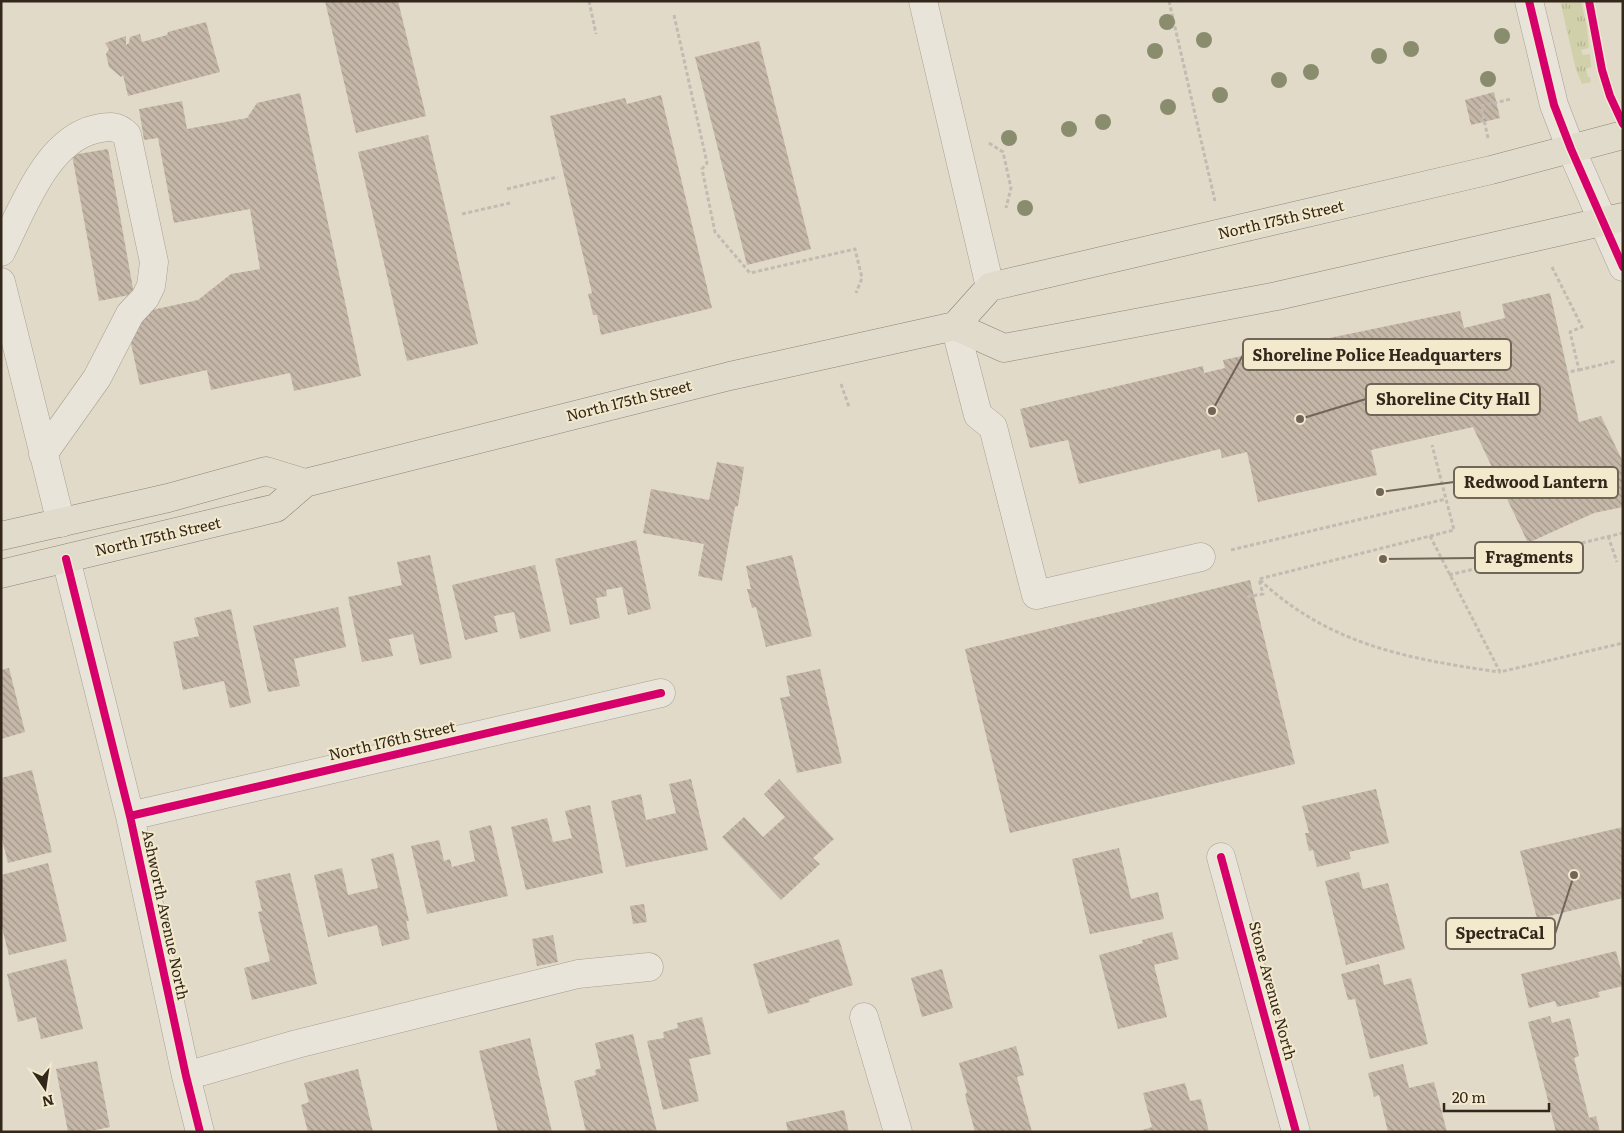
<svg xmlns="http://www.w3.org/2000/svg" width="1624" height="1133" font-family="Literata,serif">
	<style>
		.grass { fill: url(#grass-tufts) }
		.building { fill: url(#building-back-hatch) }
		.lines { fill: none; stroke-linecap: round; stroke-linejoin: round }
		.minor-casing { stroke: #a69f92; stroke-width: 29 }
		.major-casing { stroke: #8b8479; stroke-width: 29 }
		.path { stroke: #c2bbb1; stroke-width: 3; stroke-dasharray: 4 2.5; stroke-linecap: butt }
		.minor { stroke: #e9e4da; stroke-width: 28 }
		.major { stroke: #e0dbcb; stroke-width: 28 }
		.cycleway-casing { stroke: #f3e9cd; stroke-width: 11 }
		.cycleway { stroke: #d6006c; stroke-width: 8 }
		.tree { fill: #8a8d6d }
		.labels { text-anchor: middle; stroke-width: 4; stroke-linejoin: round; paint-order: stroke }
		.street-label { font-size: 15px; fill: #33271b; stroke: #f3e9cd }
		.leader { fill: none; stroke: #706658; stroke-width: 2 }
		.callout-dot { fill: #706658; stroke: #f3e9cd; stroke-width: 2 }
		.callout { fill: #f3e9cd; stroke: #706658; stroke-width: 2 }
		.callout-label { font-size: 16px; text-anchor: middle; font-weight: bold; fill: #33271b }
	</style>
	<defs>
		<pattern id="grass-tufts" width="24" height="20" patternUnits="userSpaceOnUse" patternTransform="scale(1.25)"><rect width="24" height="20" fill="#d0d1aa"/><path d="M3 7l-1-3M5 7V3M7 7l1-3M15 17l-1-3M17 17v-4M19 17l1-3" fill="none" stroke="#b3b392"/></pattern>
		<pattern id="building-back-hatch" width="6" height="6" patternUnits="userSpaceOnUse" patternTransform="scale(1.25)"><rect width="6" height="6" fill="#c5b8a9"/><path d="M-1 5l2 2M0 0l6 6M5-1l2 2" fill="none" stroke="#a19689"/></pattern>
	</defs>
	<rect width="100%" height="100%" fill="#e2dac8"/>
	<path class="grass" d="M1560 1H1581L1587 28 1589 48 1581 50 1583 55 1590 54 1591 67 1586 69 1588 77H1590L1591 82 1582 84 1576 70Z"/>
	<path class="building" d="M325 1H398L426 116 356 133Z
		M206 22 220 72 128 96 123 75 121 77 109 67 106 54 109 49 105 43 126 36V45L129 43 130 37 140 34 142 42 167 35 168 32Z
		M759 41 811 249 747 265 695 57Z
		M1494 92 1500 118 1471 125 1465 100Z
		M300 93 361 376 294 391 290 373 211 390 207 370 140 385 127 325 138 313 198 300 231 274 260 269 250 209 174 223 158 138 144 140 139 109 182 101 187 129 247 118 257 103Z
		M661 95 712 308 601 335 597 315H593L588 294 592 293 550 116 625 98 627 104Z
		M428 135 478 344 407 361 358 152Z
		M108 149 134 294 99 301 72 155Z
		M1550 293 1579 422 1601 416 1623 462V507L1594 513 1528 543 1473 427 1371 450 1377 475 1258 502 1247 452 1222 458 1220 449 1079 484 1068 440 1030 448 1020 409 1203 366 1204 373 1225 368 1223 360 1460 311 1464 328 1505 318 1502 304Z
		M717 462 744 467 738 506 735 507 722 581 698 576 704 544 643 533 651 489 709 500Z
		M636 540 651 609 628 615 622 587 606 590 607 596 596 598 600 618 570 625 555 559Z
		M430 555 452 658 420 665 413 634 389 639 393 656 362 662 348 597 402 585 397 562Z
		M792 555 812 636 766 647 756 607 752 608 747 589H751L746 566Z
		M535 565 551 631 520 639 514 612 494 616 498 632 465 640 452 585Z
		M1250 580 1295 764 1010 833 965 649Z
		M338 607 346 647 294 659 300 686 268 692 253 626Z
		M231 609 251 703 230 708 224 681 183 690 173 642 199 636 194 618Z
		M9 668 25 732 1 739V670Z
		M820 669 842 763 797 773 780 698 790 696 786 676Z
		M32 770 52 852 8 863 1 835V778Z
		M691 779 708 850 626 867 611 801 641 794 646 820 676 813 669 784Z
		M779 779 834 839 813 858 820 864 781 900 722 837 744 817 763 837 785 817 764 794Z
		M1376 789 1389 843 1349 852 1351 859 1317 867 1313 850 1309 851 1305 833H1309L1302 806Z
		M590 805 603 873 526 890 511 827 547 818 553 842 572 838 565 811Z
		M491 825 508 896 427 914 411 846 439 840 444 861 450 859 452 867 475 861 469 831Z
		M1623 827V898L1537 919 1520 851Z
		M1119 848 1131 899 1158 892 1164 919 1090 934 1072 859Z
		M393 853 409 921H406L410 939 382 946 377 925 328 937 314 875 342 868 348 895 378 888 371 859Z
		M48 863 67 941 9 955 1 924V875Z
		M1359 872 1363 889 1388 883 1405 949 1346 965 1325 881Z
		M290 873 317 984 252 1000 244 968 270 961 258 912 262 911 255 881Z
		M644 904 647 922 633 924 630 906Z
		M1172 932 1179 959 1154 965 1167 1017 1118 1029 1099 955 1143 943 1142 940Z
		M553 935 558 962 537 966 532 939Z
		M839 939 853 985 809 999 810 1002 768 1014 753 964Z
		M1616 951 1623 978V986L1598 992 1600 997 1557 1007 1555 1001 1529 1008 1521 974Z
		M66 959 83 1029 41 1039 36 1017 18 1022 7 974Z
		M1379 964 1384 985 1411 978 1428 1044 1370 1059 1355 999 1348 1000 1341 974Z
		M942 969 953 1008 922 1017 911 978Z
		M1550 1016 1552 1023 1570 1018 1579 1056 1574 1058 1589 1118 1596 1116 1600 1132H1556L1528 1022Z
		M702 1017 711 1054 689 1059 699 1101 663 1110 647 1041 664 1038 663 1032 678 1028 677 1023Z
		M633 1034 657 1132H586L574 1081 596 1075 595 1070 601 1068 595 1043Z
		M530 1038 552 1132H498L479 1051Z
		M1016 1046 1024 1075 1017 1077 1032 1132H975L965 1095 967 1092 959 1063Z
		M97 1061 110 1127 86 1132H68L56 1069Z
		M1403 1064 1409 1088 1434 1082 1447 1132H1388L1379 1095 1374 1097 1368 1073Z
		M358 1069 373 1132H308L301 1105 309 1102 304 1083Z
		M1185 1083 1190 1101 1201 1099 1209 1132H1136L1152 1127 1143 1093Z
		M844 1110 849 1132H788L786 1122Z"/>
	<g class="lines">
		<defs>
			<path id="minor" d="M923 1 990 287
				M1529 1 1554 105 1571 149 1623 267
				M1 252C22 211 46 140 96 129 109 126 117 125 127 135L154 262 151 286 145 298 130 314 97 378 43 454
				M1 282 61 523
				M955 326 978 415 993 427 1036 595 1201 557
				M66 559 130 816 186 1076 200 1132
				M130 816 661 693
				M1221 857 1296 1132
				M864 1017 898 1132
				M186 1076 297 1044 578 974 649 967"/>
			<path id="major" d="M955 326 990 287 1491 170 1623 135
				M1 536 168 498 266 471 305 483
				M1 574 276 508 305 483 730 376 955 326 1004 348 1277 296 1623 217"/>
		</defs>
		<use href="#minor" class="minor-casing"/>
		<use href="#major" class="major-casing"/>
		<path class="path" d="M589 1 596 34
			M1169 1 1215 201
			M674 15 707 163 702 169 715 232 750 273 855 249 862 278 856 293
			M1488 138 1481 106 1511 99
			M989 143 1003 152 1011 188 1006 208
			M507 189 558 177
			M462 214 510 203
			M1552 267 1582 327 1570 332 1579 370 1568 372
			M1579 370 1616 361
			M841 384 849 407
			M1430 536 1500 672 1623 643
			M1608 536 1617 562
			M1231 550 1446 499
			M1449 575 1623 533
			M1260 580C1329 645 1409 659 1499 672
			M1247 597 1263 594 1259 579 1454 530 1432 445"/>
		<use href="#minor" class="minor"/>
		<use href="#major" class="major"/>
		<defs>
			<path id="cycleway" d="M1529 1 1554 105 1571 149 1623 267
				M1589 1 1602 70 1610 96 1623 124
				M66 559 130 816 186 1076 200 1132
				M130 816 661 693
				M1221 857 1296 1132"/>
		</defs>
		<use href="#cycleway" class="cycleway-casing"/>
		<use href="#cycleway" class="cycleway"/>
	</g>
	<g class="tree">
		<circle cx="1167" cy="22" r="8"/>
		<circle cx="1502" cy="36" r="8"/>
		<circle cx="1204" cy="40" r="8"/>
		<circle cx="1411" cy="49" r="8"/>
		<circle cx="1155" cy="51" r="8"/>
		<circle cx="1379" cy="56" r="8"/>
		<circle cx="1311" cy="72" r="8"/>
		<circle cx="1488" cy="79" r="8"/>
		<circle cx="1279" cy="80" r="8"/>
		<circle cx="1220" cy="95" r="8"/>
		<circle cx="1168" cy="107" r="8"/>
		<circle cx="1103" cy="122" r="8"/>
		<circle cx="1069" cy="129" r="8"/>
		<circle cx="1009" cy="138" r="8"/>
		<circle cx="1025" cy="208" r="8"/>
	</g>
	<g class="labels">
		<g class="street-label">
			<text transform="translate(1281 220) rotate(-13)" y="5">North 175th Street</text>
			<text transform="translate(629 401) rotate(-14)" y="5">North 175th Street</text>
			<text transform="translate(158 537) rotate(-13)" y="5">North 175th Street</text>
			<text transform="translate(392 741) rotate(-13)" y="5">North 176th Street</text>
			<text transform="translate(165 915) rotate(78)" y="5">Ashworth Avenue North</text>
			<text transform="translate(1272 991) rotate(75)" y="5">Stone Avenue North</text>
		</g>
	</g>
	<path class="leader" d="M1212 411L1243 355M1300 419L1366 399M1380 492L1454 482M1383 559L1475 558M1574 875L1555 934"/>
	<g class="callout-dot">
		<circle cx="1212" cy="411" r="5"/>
		<circle cx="1300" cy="419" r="5"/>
		<circle cx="1380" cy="492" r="5"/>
		<circle cx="1383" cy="559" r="5"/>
		<circle cx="1574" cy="875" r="5"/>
	</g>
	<g class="callout">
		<rect x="1243" y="339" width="268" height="31" rx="5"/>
		<rect x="1366" y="384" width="174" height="31" rx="5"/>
		<rect x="1454" y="467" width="164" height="31" rx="5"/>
		<rect x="1475" y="542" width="108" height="31" rx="5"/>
		<rect x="1446" y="918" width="109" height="31" rx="5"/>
	</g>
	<g class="callout-label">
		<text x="1377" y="361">Shoreline Police Headquarters</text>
		<text x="1453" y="405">Shoreline City Hall</text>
		<text x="1536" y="488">Redwood Lantern</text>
		<text x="1529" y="563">Fragments</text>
		<text x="1500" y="939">SpectraCal</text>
	</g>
	<rect width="1624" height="1133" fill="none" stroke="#33271b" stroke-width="5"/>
	<g transform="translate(45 1088) rotate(167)" stroke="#f3e9cd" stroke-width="4" paint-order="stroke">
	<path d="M0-4L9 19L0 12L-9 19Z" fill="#33271b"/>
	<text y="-8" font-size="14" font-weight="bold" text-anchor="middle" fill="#33271b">N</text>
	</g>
	<path d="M1444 1103v8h105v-8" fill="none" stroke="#33271b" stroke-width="2.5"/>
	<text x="1452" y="1103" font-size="15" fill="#33271b" stroke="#f3e9cd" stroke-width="4" paint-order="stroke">20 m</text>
</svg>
